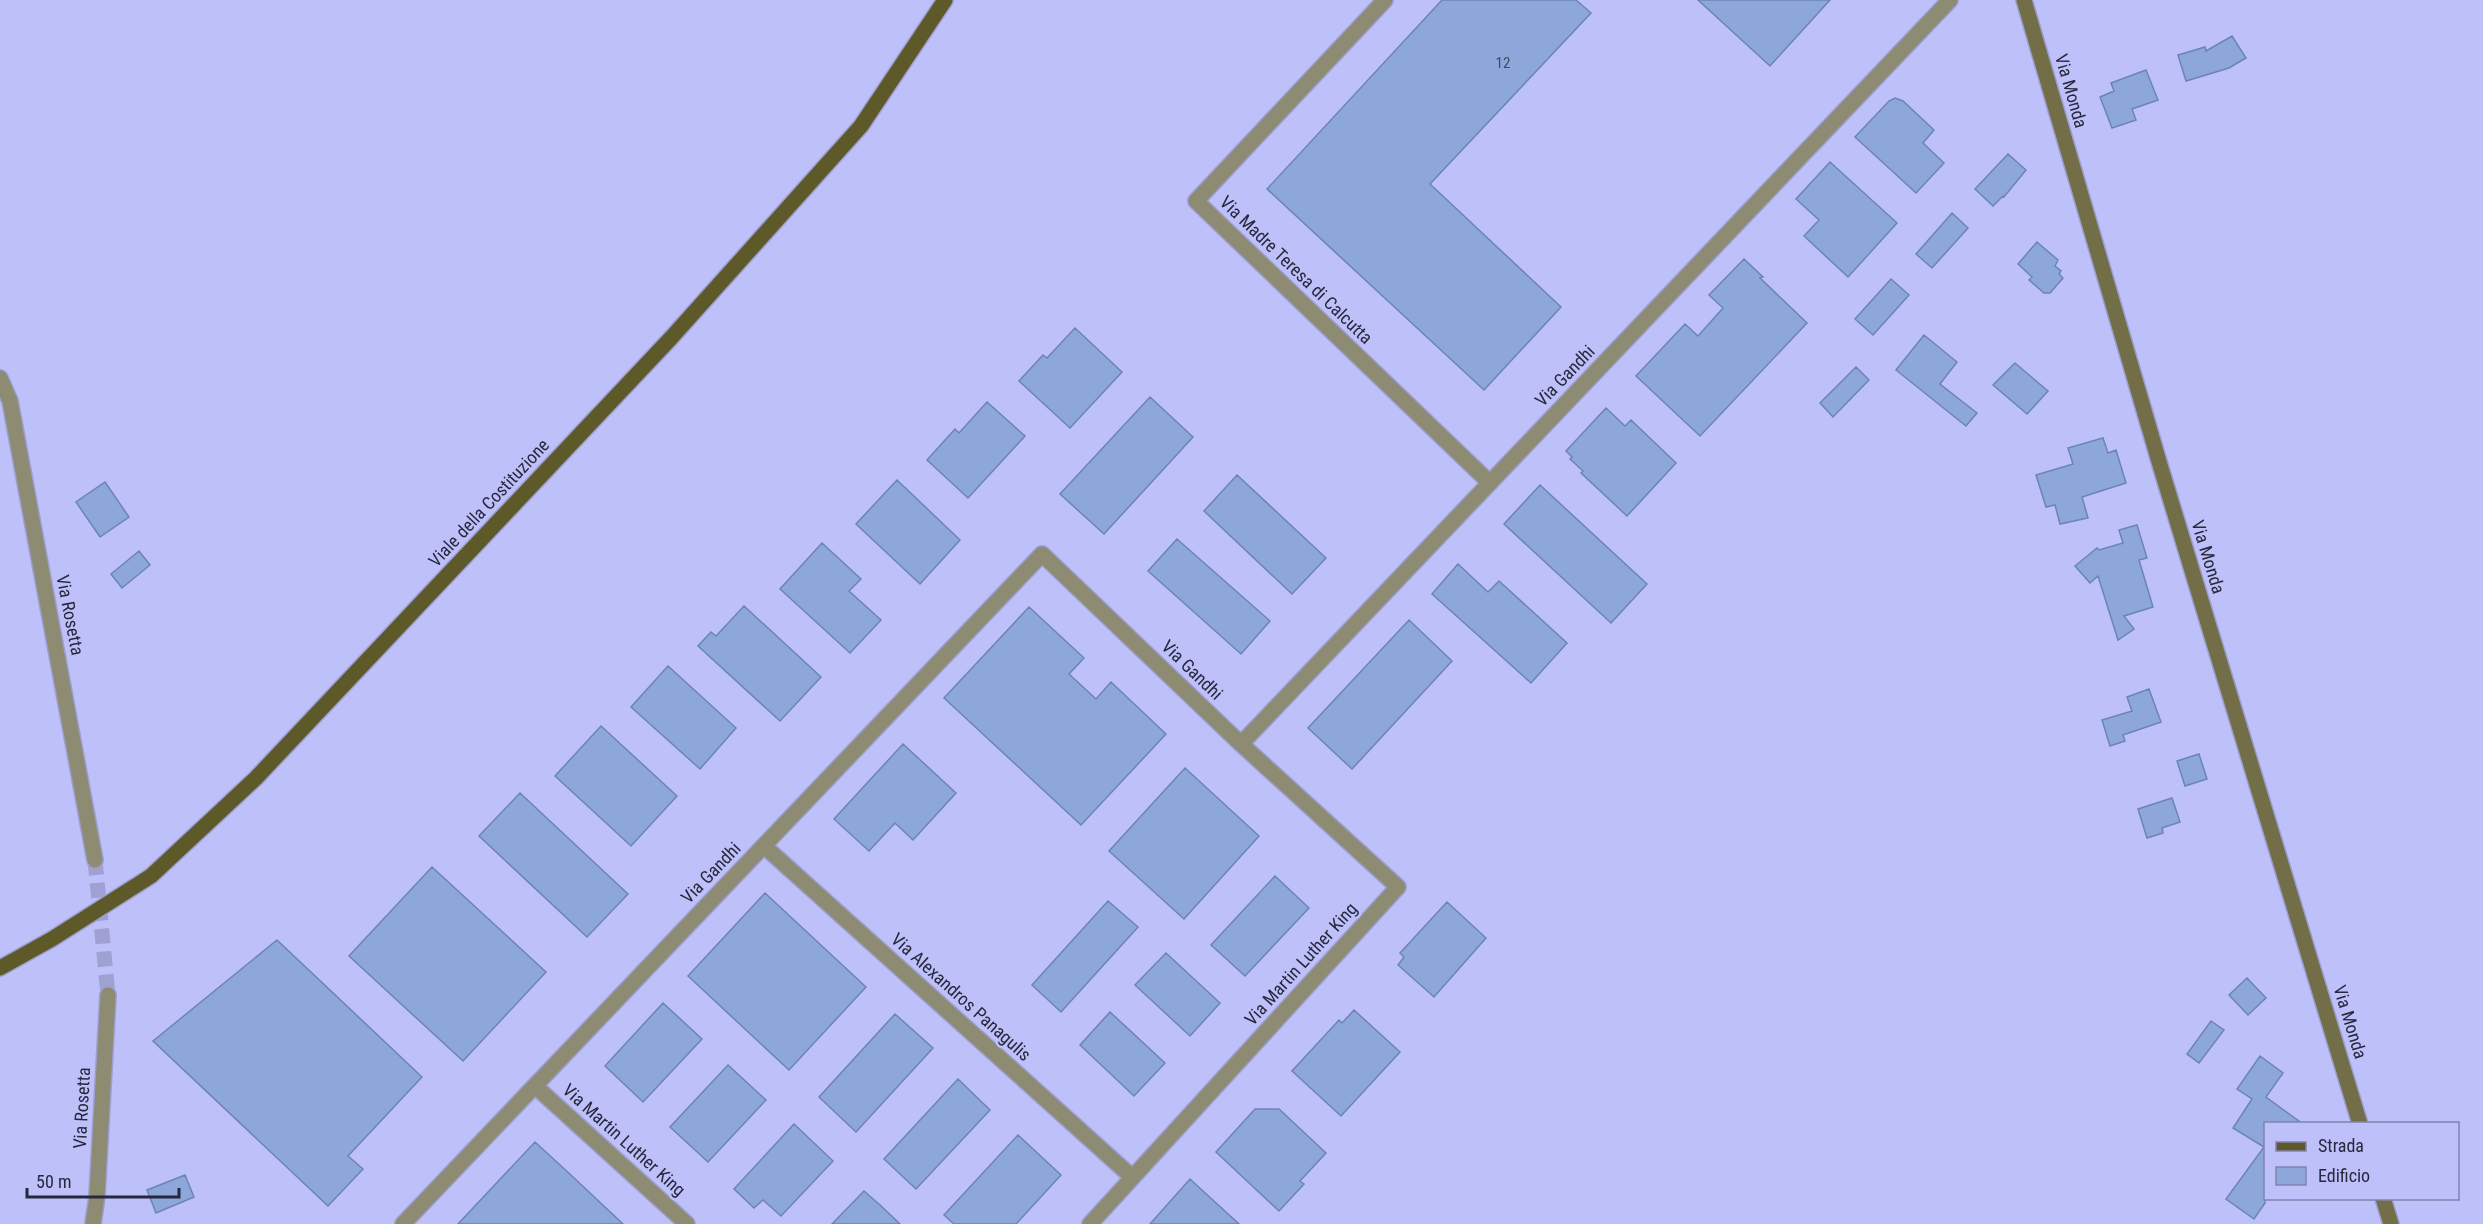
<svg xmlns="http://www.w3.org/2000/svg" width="2483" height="1224" font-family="'Roboto Condensed',sans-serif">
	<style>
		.building { fill: #8ea7da; stroke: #6c84b5; stroke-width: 1.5 }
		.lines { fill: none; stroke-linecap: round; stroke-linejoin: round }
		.minor-tunnel { stroke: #a0a1d3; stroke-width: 15; stroke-dasharray: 15 8; stroke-linecap: butt }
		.minor-casing { stroke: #9d9ed0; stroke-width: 18 }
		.secondary-casing { stroke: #9d9ed0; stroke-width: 18 }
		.primary-casing { stroke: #9d9ed0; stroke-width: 18 }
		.minor { stroke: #8d8b72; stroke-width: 15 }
		.secondary { stroke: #716e48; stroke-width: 15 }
		.primary { stroke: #5e5929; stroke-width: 15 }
		.labels { text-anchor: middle; stroke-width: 5; stroke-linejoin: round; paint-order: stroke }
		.number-label { font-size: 15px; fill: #414764 }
		.street-label { font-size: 18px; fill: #27273d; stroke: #bec0f9 }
	</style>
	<rect width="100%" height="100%" fill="#bec0f9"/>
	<path class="building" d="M1442 0H1576L1591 13 1430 184 1561 307 1484 390 1267 189Z
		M1698 0H1830L1770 66Z
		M2232 36 2246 58 2229 68 2186 81 2178 55 2205 47 2206 51Z
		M2146 70 2158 100 2132 109 2136 120 2112 128 2100 97 2114 91 2111 83Z
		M1895 98 1903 101 1934 130 1923 143 1944 163 1916 193 1855 137 1889 101Z
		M2008 154 2026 170 2004 197 2003 196 1993 206 1975 189Z
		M1830 162 1897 223 1848 277 1804 236 1819 220 1796 199Z
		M1952 213 1968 228 1932 268 1916 254Z
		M2037 242 2058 260 2055 266 2061 271 2059 274 2063 278 2050 293H2044L2029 280 2032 277 2018 264Z
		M1744 259 1763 277 1760 278 1807 323 1700 436 1636 376 1685 324 1698 336 1723 308 1709 295Z
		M1891 279 1909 295 1873 335 1855 319Z
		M1075 328 1122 372 1070 428 1019 381 1043 355 1047 358Z
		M1924 335 1957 362 1940 384 1977 413 1966 426 1896 370Z
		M2015 363 2048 391 2027 414 1993 385Z
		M1856 367 1869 380 1833 417 1820 403Z
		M1150 397 1193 437 1104 534 1060 494Z
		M987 402 1025 436 968 498 927 460 955 429 959 433Z
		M1606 408 1625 426 1631 420 1676 463 1627 516 1581 473 1583 471 1570 459 1572 457 1566 451Z
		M2103 438 2108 453 2116 450 2126 483 2082 497 2088 518 2060 524 2055 505 2046 507 2036 475 2073 464 2068 448Z
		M1237 475 1326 558 1292 594 1204 511Z
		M897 480 960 540 920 584 856 524Z
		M105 482 129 517 100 537 76 502Z
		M1540 485 1647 584 1611 623 1504 524Z
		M2137 525 2147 558 2139 560 2153 607 2124 616 2134 629 2118 640 2098 576 2090 583 2075 566 2097 548 2099 550 2123 543 2119 530Z
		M1177 539 1270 621 1241 654 1148 571Z
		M822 543 861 579 849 591 881 620 850 653 780 589Z
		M139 551 150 565 122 588 111 574Z
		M1458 564 1488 592 1499 581 1567 643 1531 683 1432 594Z
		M744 606 821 677 780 721 698 646 711 632 716 636Z
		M1029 607 1084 658 1069 674 1096 699 1111 682 1166 734 1081 825 944 698Z
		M1409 620 1452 661 1352 769 1308 728Z
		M668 666 736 728 700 769 631 707Z
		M2149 689 2161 722 2123 735 2125 741 2110 746 2102 720 2132 711 2127 697Z
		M601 726 677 796 631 846 555 776Z
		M903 744 956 793 913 840 895 823 869 851 834 819Z
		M2199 754 2207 779 2185 786 2177 761Z
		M1185 768 1259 836 1184 919 1109 851Z
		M520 793 628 894 587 937 479 836Z
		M2172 798 2180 822 2162 828 2163 833 2147 838 2138 809Z
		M432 867 546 972 463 1061 349 956Z
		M1275 876 1309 908 1245 976 1211 945Z
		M765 893 866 987 789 1070 688 976Z
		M1108 901 1138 927 1061 1012 1032 985Z
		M1447 902 1486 938 1434 997 1398 965 1404 957 1400 953Z
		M277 940 422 1077 348 1156 363 1169 328 1206 153 1041Z
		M1166 953 1220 1003 1190 1036 1135 985Z
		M2247 978 2266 998 2248 1015 2229 995Z
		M663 1003 702 1039 643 1102 605 1066Z
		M1354 1010 1400 1052 1341 1116 1292 1071 1339 1020 1342 1023Z
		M1110 1012 1165 1063 1134 1096 1080 1045Z
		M895 1014 933 1048 856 1132 819 1097Z
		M2211 1021 2224 1030 2199 1063 2187 1054Z
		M2260 1056 2283 1073 2266 1097 2303 1124H2265V1203L2254 1219 2226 1199 2264 1147 2233 1128 2252 1099 2237 1089Z
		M728 1065 766 1100 708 1162 670 1127Z
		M958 1079 990 1110 916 1189 884 1159Z
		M1255 1109H1279L1326 1153 1300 1181 1304 1184 1279 1211 1216 1152Z
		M794 1124 833 1161 781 1216 763 1200 754 1208 734 1189Z
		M1018 1135 1061 1175 1016 1224H954L944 1215Z
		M535 1142 572 1176 623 1224H458Z
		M185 1175 194 1197 156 1213 147 1190Z
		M1190 1179 1203 1191 1239 1224H1150Z
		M864 1191 880 1205 900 1224H832Z"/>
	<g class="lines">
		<path class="minor-tunnel" d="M95 860 108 995"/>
		<defs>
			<path id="minor" d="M1385 0 1196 201 1490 483
				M0 378 10 401 95 860
				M764 846 1132 1177
				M535 1086 687 1224
				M93 1224 97 1196 108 995
				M403 1224 1042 554 1241 744 1950 0
				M1090 1224 1398 887 1241 744"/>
			<path id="secondary" d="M2024 0 2160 465 2360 1124
				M2383 1198 2391 1224"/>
			<path id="primary" d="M0 968 52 939 151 876 256 778 671 338 861 126 945 0"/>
		</defs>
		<use href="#minor" class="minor-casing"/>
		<use href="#secondary" class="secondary-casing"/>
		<use href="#primary" class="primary-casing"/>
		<use href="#minor" class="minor"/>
		<use href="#secondary" class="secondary"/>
		<use href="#primary" class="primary"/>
	</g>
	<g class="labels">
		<g class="number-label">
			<text x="1503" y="68">12</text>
		</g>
		<g class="street-label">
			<text transform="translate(2071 91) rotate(74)" y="6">Via Monda</text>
			<text transform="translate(1296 270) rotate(44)" y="6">Via Madre Teresa di Calcutta</text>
			<text transform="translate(1565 376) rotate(-46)" y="6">Via Gandhi</text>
			<text transform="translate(489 503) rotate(-47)" y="6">Viale della Costituzione</text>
			<text transform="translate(2208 557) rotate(73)" y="6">Via Monda</text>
			<text transform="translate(70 615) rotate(79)" y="6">Via Rosetta</text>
			<text transform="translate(1192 670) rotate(44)" y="6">Via Gandhi</text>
			<text transform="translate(711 873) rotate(-46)" y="6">Via Gandhi</text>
			<text transform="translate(1301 964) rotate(-48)" y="6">Via Martin Luther King</text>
			<text transform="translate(961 997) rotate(42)" y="6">Via Alexandros Panagulis</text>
			<text transform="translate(2350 1022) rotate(73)" y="6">Via Monda</text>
			<text transform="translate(82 1108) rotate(-87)" y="6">Via Rosetta</text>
			<text transform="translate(624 1140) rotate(42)" y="6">Via Martin Luther King</text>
		</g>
	</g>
	<rect x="2264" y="1122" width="195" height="78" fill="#bec0f9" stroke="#8283ae" stroke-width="1.5"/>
	<rect x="2276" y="1142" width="30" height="9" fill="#5e5929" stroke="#8283ae" stroke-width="1.5"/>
	<text x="2318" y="1152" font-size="18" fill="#27273d">Strada</text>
	<rect x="2276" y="1167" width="30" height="18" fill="#8ea7da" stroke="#8283ae" stroke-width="1.5"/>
	<text x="2318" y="1182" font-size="18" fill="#27273d">Edificio</text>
	<path d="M27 1188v9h152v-9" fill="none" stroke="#27273d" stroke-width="3"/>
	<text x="36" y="1188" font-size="18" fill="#27273d" stroke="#bec0f9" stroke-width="4.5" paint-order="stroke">50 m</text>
</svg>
